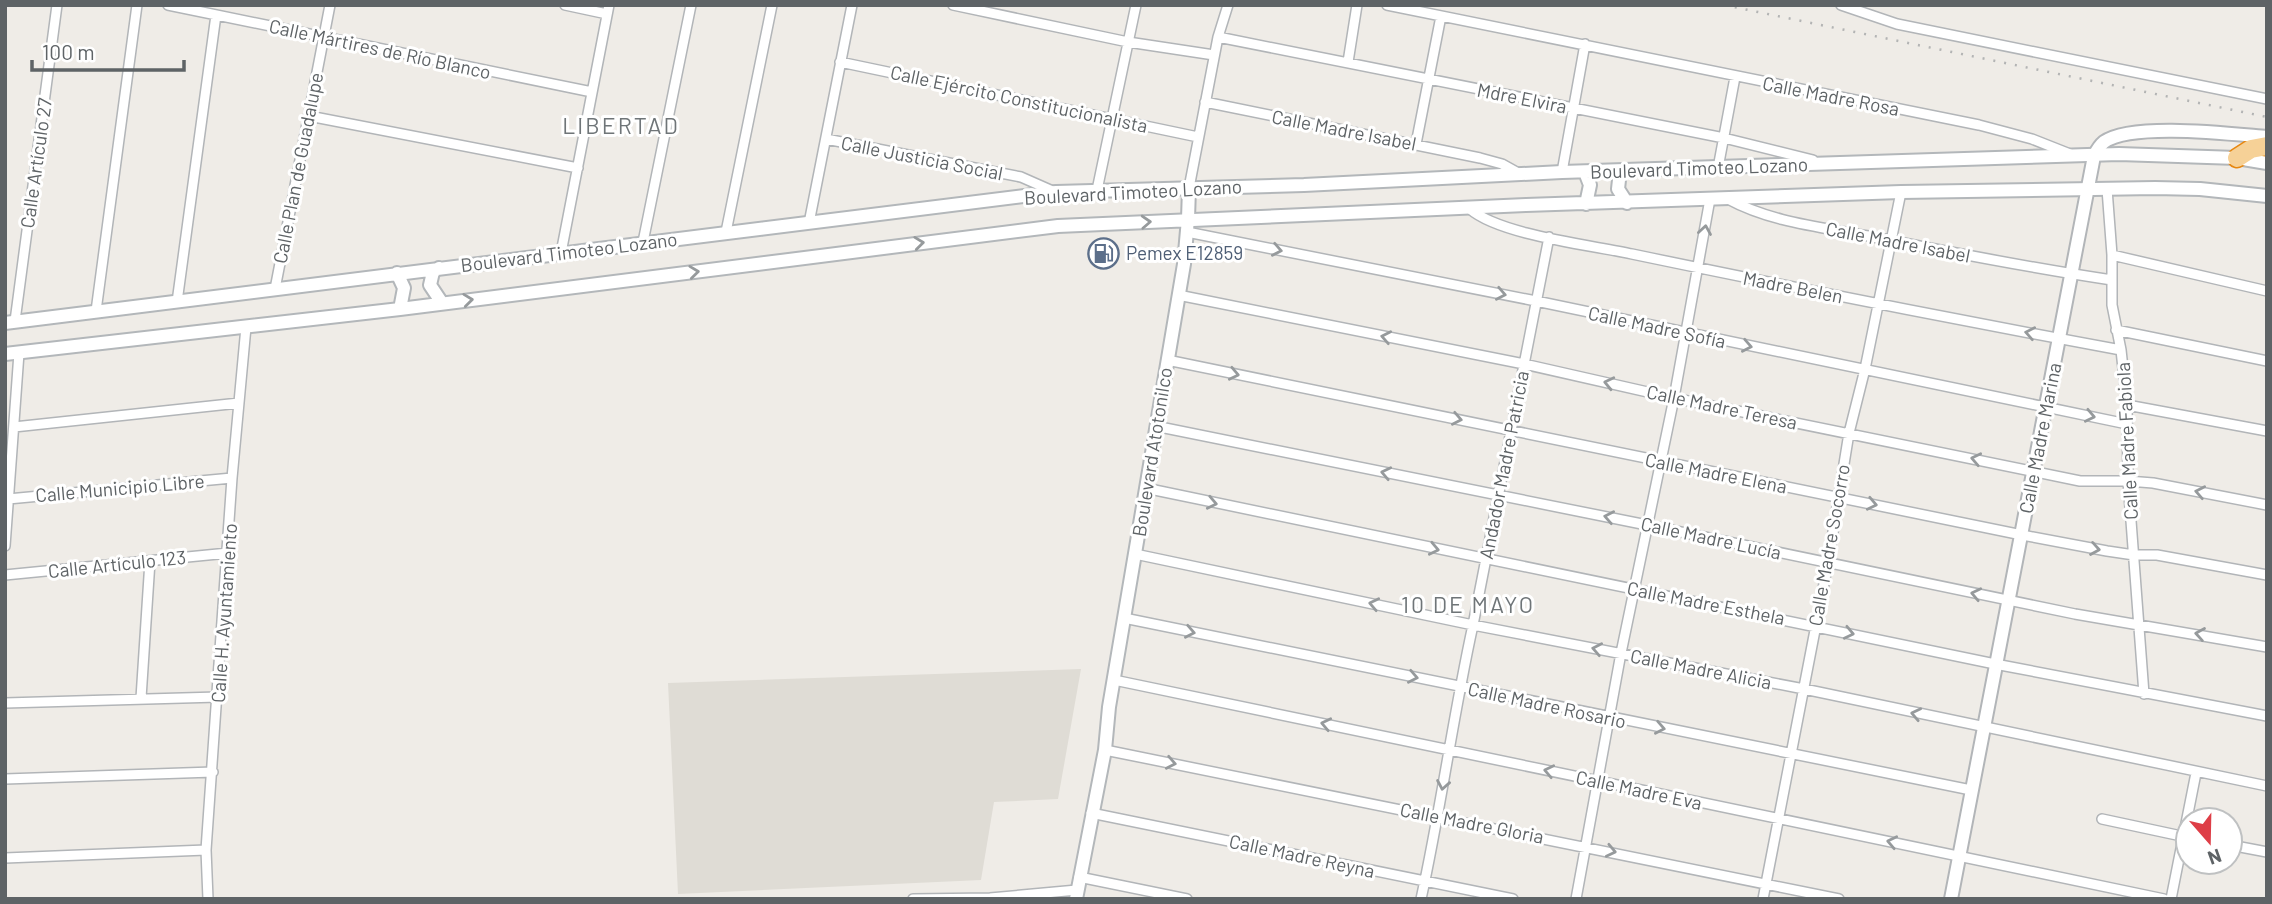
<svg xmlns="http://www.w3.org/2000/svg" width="2272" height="904" font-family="Barlow,sans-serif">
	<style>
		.education { fill: #dfdcd5 }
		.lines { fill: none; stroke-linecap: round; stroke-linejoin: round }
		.minor-casing { stroke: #b2b5b8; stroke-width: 12 }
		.tertiary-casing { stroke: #b2b5b8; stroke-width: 16 }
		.secondary-casing { stroke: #b3b7ba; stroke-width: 16 }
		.motorway-casing { stroke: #e78710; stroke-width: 21 }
		.minor { stroke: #fff; stroke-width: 9 }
		.tertiary { stroke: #fff; stroke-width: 12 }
		.secondary { stroke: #fff; stroke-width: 12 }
		.motorway { stroke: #f6d197; stroke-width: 18 }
		.rail { stroke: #b3b4b4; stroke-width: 2.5; stroke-dasharray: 2 9; stroke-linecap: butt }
		.oneway { stroke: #969a9c }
		.labels { text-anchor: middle; stroke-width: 6; stroke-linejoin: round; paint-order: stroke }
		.street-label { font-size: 19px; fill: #5e6366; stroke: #fff }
		.service-label { font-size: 19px; fill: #4e5e75; stroke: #fff; text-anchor: start }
		.quarter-label { font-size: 23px; letter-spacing: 2px; fill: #6f7578; stroke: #fff }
	</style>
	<rect width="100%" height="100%" fill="#efece7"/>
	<path class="education" d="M1081 669 1058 799 994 802 981 880 678 894 668 683Z"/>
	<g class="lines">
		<defs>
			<path id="minor" d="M168 5 592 92
				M565 5 607 14
				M953 5 1128 42 1214 55
				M1387 5 1979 125 2032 139 2070 154
				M1841 5 1897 24 2267 99
				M1218 37 1724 138 1813 160
				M840 62 1198 137
				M1348 62 1357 5
				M1205 102 1480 158 1502 164 1520 174
				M309 116 578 168
				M826 139 1021 177 1055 192
				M1416 144 1441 16
				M1718 168 1735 77
				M1562 172 1585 44
				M1189 188 1218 37 1228 5
				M2107 189 2112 255V305L2121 350 2127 405 2128 481 2144 694
				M1097 190 1136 5
				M1728 199C1770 222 1821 227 1868 236 1949 252 2030 268 2112 280
				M1470 209C1500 235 1591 245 1632 254 1795 288 1958 320 2121 350
				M809 223 852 5
				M726 232 772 5
				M1187 232 1536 301 2127 424
				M643 242 691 5
				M561 253 609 5
				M2112 255 2267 291
				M275 289 330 5
				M1178 295 1524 364 1674 398 2080 481H2128L2153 483 2267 505
				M177 302 216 15
				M96 311 137 5
				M15 321 57 5
				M2116 330 2267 361
				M1167 360 2022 535 2107 551 2134 555H2157L2267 575
				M2127 405 2267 431
				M1155 426 1647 525 2075 614 2267 647
				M14 427 239 403
				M1145 488 1995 664 2267 716
				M8 499 232 478
				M5 546 19 353
				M1135 554 1473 625 1804 689 2267 786
				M5 575 228 553
				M1124 618 1971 790
				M1114 680 2164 899
				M141 698 150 561
				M5 703 218 697
				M1105 750 1839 899
				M5 779 213 772
				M1091 813 1513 899
				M2102 819 2186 837
				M2230 845 2267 852
				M5 858 206 850
				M1079 877 1187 899
				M208 899 206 850 232 478 246 327
				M913 899 990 898 1077 890
				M1421 899C1441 808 1453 716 1473 625L1549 237
				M1576 899 1621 653 1674 398 1710 199
				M1763 899 1828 563 1849 433 1865 369 1901 192
				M2171 899 2196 773"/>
			<path id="tertiary" d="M1188 219 1189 188
				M1951 899 2094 156C2097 150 2099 146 2104 142 2132 122 2231 134 2267 137"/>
			<path id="secondary" d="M1620 171 1618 189 1627 203
				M1585 172 1590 185 1586 204
				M439 268 433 272 430 285 442 303
				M397 273 404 288 400 309
				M5 323 1056 192 1304 185 1562 172 2119 154 2237 158 2267 163
				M5 354 400 309 1058 226 1526 205 1901 192 2155 188 2200 189 2267 196
				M1076 899 1105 750 1109 707 1184 264 1188 219"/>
			<path id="motorway" d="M2237 158 2251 149 2267 146"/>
		</defs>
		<use href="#minor" class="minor-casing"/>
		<use href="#tertiary" class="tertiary-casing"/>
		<use href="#secondary" class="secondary-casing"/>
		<use href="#motorway" class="motorway-casing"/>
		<use href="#minor" class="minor"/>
		<use href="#tertiary" class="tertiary"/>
		<use href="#secondary" class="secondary"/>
		<use href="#motorway" class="motorway"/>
		<path class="rail" d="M1724 5 2267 117"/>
	</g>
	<defs><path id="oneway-chevron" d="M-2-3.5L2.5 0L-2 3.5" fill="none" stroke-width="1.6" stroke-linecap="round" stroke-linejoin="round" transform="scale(1.75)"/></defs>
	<g class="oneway">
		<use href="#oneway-chevron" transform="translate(1146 222) rotate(-3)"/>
		<use href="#oneway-chevron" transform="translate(1705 230) rotate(-81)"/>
		<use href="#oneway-chevron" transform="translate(919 243) rotate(-7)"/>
		<use href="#oneway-chevron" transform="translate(1277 250) rotate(11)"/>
		<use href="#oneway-chevron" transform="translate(694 272) rotate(-7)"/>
		<use href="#oneway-chevron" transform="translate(1501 294) rotate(11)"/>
		<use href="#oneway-chevron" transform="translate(468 300) rotate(-7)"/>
		<use href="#oneway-chevron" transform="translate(2030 333) rotate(-169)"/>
		<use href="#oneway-chevron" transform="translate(1386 337) rotate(-169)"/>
		<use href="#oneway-chevron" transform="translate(1747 346) rotate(11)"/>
		<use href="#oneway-chevron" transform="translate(1234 374) rotate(12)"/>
		<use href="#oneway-chevron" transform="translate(1609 383) rotate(-167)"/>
		<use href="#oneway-chevron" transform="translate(2090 416) rotate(12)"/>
		<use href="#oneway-chevron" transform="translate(1457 419) rotate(11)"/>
		<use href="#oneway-chevron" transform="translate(1976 459) rotate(-168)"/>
		<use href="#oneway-chevron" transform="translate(1386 473) rotate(-168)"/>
		<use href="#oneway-chevron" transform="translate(2200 492) rotate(-169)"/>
		<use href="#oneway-chevron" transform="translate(1212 503) rotate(12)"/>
		<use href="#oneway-chevron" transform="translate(1872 504) rotate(12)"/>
		<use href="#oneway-chevron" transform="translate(1609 517) rotate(-169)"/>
		<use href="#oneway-chevron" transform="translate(1434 549) rotate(12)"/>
		<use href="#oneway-chevron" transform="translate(2095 549) rotate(10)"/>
		<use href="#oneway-chevron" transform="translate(1976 594) rotate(-168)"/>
		<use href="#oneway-chevron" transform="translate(1374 604) rotate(-168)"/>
		<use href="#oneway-chevron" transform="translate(1190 632) rotate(11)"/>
		<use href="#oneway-chevron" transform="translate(1849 633) rotate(12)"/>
		<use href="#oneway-chevron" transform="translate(2200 634) rotate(-170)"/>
		<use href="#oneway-chevron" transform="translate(1597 649) rotate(-169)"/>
		<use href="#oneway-chevron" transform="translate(1413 677) rotate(11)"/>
		<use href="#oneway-chevron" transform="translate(1916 714) rotate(-168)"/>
		<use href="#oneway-chevron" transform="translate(1326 724) rotate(-168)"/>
		<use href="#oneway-chevron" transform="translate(1660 728) rotate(11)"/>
		<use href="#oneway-chevron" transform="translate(1171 763) rotate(11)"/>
		<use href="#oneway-chevron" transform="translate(1549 771) rotate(-168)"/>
		<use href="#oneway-chevron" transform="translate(1443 785) rotate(100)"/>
		<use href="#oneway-chevron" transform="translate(1892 842) rotate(-168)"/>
		<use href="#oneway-chevron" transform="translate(1611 851) rotate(12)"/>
	</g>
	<defs>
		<symbol id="fuel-ring" viewBox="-11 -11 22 22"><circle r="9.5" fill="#fff" stroke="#5c6f8a" stroke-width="1.5"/><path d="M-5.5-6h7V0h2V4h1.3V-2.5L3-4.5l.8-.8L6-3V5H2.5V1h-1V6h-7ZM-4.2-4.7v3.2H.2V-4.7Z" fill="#5c6f8a"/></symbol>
	</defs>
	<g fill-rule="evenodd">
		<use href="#fuel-ring" x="1086" y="236" width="35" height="35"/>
	</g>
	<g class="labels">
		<g class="street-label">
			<text transform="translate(380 49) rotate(12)" y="7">Calle Mártires de Río Blanco</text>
			<text transform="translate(1831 96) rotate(11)" y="7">Calle Madre Rosa</text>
			<text transform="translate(1522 98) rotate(11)" y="7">Mdre Elvira</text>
			<text transform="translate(1019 99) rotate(12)" y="7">Calle Ejército Constitucionalista</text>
			<text transform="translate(1344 130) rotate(11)" y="7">Calle Madre Isabel</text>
			<text transform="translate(922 158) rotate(11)" y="7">Calle Justicia Social</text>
			<text transform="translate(36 163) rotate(-82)" y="7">Calle Artículo 27</text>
			<text transform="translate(298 168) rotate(-79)" y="7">Calle Plan de Guadalupe</text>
			<text transform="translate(1699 168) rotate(-2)" y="7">Boulevard Timoteo Lozano</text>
			<text transform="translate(1133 192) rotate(-3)" y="7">Boulevard Timoteo Lozano</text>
			<text transform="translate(1898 242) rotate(11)" y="7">Calle Madre Isabel</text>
			<text transform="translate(569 252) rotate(-7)" y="7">Boulevard Timoteo Lozano</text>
			<text transform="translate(1793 287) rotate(11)" y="7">Madre Belen</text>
			<text transform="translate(1657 327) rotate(12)" y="7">Calle Madre Sofía</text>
			<text transform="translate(1722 407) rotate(12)" y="7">Calle Madre Teresa</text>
			<text transform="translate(2040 438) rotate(-79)" y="7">Calle Madre Marina</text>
			<text transform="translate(2127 441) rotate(-93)" y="7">Calle Madre Fabiola</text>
			<text transform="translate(1152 452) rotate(-81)" y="7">Boulevard Atotonilco</text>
			<text transform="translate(1504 465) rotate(-79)" y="7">Andador Madre Patricia</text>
			<text transform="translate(1716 473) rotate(11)" y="7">Calle Madre Elena</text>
			<text transform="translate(120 488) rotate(-5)" y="7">Calle Municipio Libre</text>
			<text transform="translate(1711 538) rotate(12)" y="7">Calle Madre Lucía</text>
			<text transform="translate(1829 545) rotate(-80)" y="7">Calle Madre Socorro</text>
			<text transform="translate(117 564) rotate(-6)" y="7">Calle Artículo 123</text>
			<text transform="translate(1706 603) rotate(11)" y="7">Calle Madre Esthela</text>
			<text transform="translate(224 613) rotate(-86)" y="7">Calle H. Ayuntamiento</text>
			<text transform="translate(1701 669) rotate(11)" y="7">Calle Madre Alicia</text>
			<text transform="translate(1547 705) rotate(12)" y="7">Calle Madre Rosario</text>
			<text transform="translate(1639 790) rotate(12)" y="7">Calle Madre Eva</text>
			<text transform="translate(1472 823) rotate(11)" y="7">Calle Madre Gloria</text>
			<text transform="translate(1302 856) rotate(12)" y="7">Calle Madre Reyna</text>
		</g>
		<g class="service-label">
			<text x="1126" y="260">Pemex E12859</text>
		</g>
		<g class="quarter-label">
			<text x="621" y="134">LIBERTAD</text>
			<text x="1468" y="613">10 DE MAYO</text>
		</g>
	</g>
	<rect width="2272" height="904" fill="none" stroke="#5e6366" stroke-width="14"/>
	<g transform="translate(2209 841) rotate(160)"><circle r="33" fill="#ffffff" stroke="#bfc1c2" stroke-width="2"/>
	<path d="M0-5L12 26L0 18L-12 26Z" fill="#de3e47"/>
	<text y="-10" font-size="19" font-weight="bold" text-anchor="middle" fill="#5e6366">N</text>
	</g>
	<path d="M32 60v10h152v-10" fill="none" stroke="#5e6366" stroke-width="3.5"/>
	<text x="42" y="60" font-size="21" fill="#5e6366" stroke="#ffffff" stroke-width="5" paint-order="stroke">100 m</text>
</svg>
